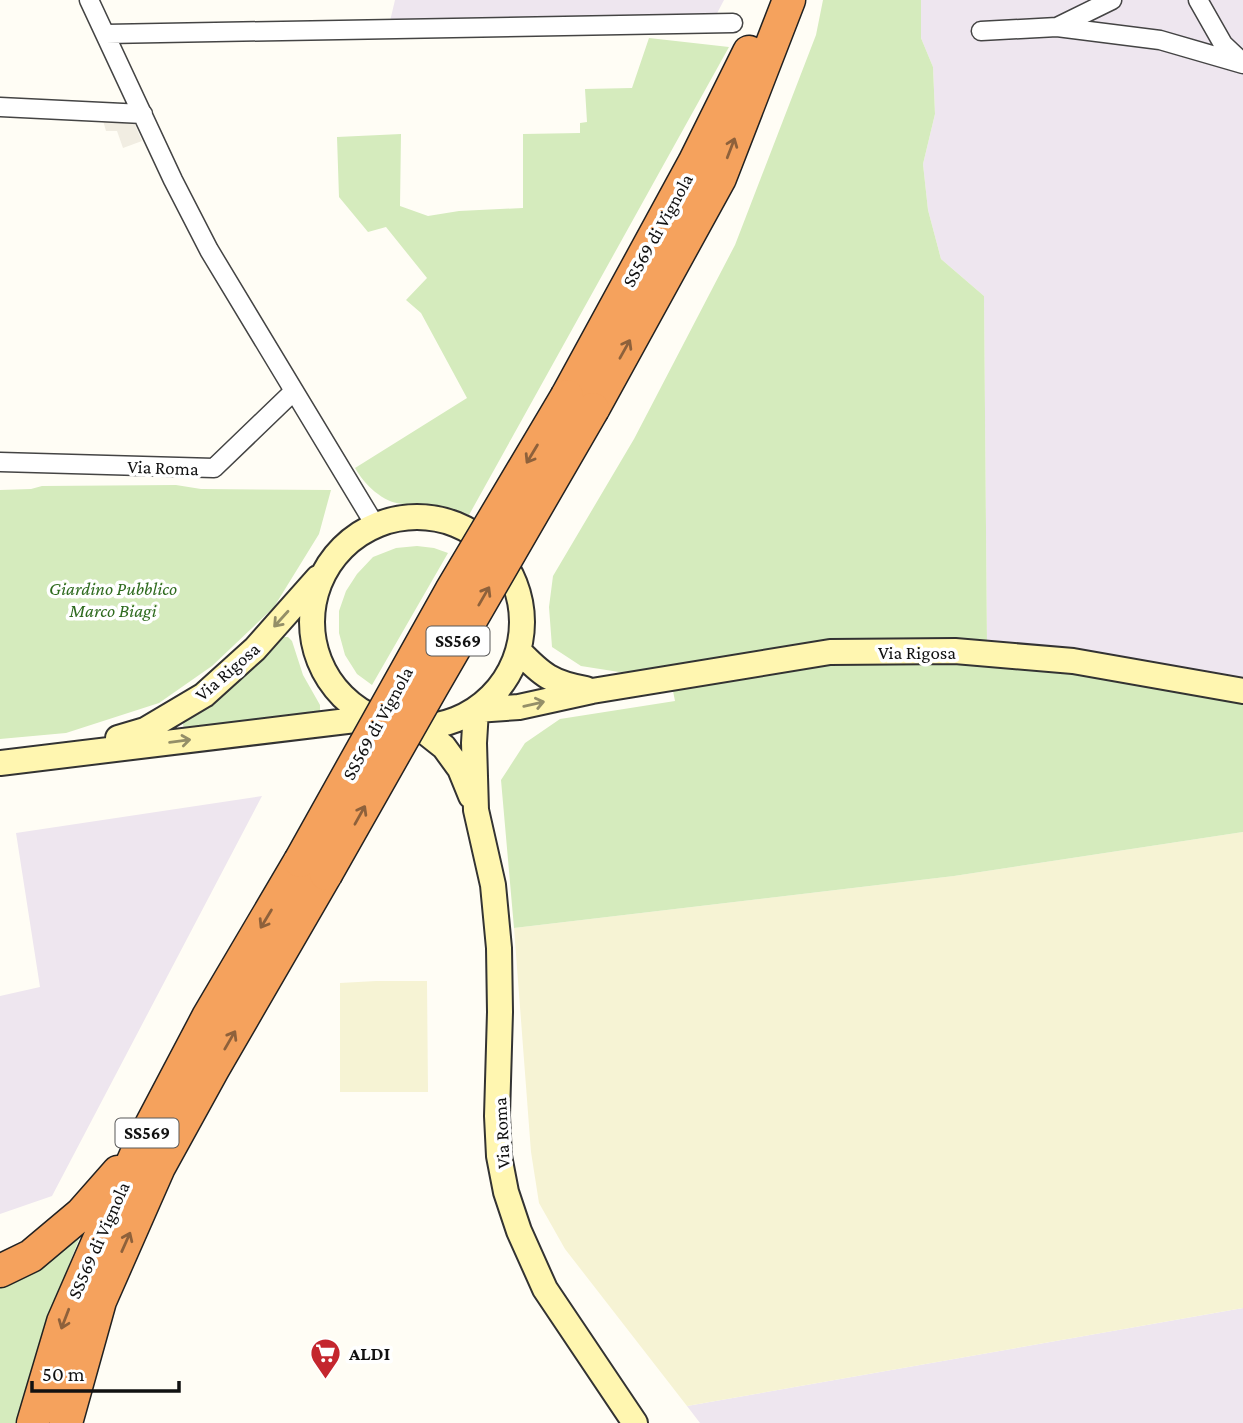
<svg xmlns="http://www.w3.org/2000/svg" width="1243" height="1423" font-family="'Crimson Pro',serif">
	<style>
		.industrial { fill: #eee6ef }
		.farmland { fill: #f6f3d4 }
		.green { fill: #d5ebbd }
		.plaza { fill: #f1ede2 }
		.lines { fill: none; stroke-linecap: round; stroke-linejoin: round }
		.street-casing { stroke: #444; stroke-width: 21 }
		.secondary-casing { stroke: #333; stroke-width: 28 }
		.highway-casing { stroke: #222; stroke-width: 35 }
		.street { stroke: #fff; stroke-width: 18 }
		.secondary { stroke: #fff6b0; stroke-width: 24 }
		.highway { stroke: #f5a25d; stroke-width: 32 }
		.highway-bridge-casing { stroke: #222; stroke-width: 35; stroke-linecap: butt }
		.highway-bridge { stroke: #f5a25d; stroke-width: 32 }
		.oneway { stroke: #8e613b }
		.oneway2 { stroke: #948f68 }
		.labels { text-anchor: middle; stroke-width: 7; stroke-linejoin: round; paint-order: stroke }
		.shield { fill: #fff; stroke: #585858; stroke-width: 2 }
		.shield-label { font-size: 18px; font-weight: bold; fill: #111 }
		.street-label { font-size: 19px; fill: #111; stroke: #fff }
		.park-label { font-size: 19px; font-style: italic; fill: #2f6b1f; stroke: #fff }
		.poi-label { font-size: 19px; font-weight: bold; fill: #111; stroke: #fff; text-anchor: start }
	</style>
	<rect width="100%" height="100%" fill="#fffdf5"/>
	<path class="industrial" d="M395 0H724L713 21 386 38Z
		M921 0H1243V686L987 645 984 296 941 259 928 210 923 164 935 114 933 67 921 38Z
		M262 796 52 1196 0 1214V996L40 987 16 833Z
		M1243 1308V1423H700L687 1406Z"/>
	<path class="farmland" d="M1243 832V1308L687 1406 565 1249 539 1203 531 1152 514 928 954 876Z
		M376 981H427L428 1092H340V983Z"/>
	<path class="green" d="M823 0H921V38L933 67 935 114 923 164 928 210 941 259 984 296 987 645 1243 686V832L954 876 514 928 501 780 525 743 560 719 675 701 669 671 619 672 581 666 552 647 549 607 553 576 634 439 735 245 816 35Z
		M649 38 729 47 469 515C459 512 448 508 437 506 425 504 414 505 403 504 383 503 364 484 355 468L467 398 421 313 406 300 427 278 386 227 368 232 339 197 337 137 401 134 400 206 428 216 459 211 523 208V134L580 133V123L587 122 585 89 632 88Z
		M176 485 201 489 331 490 319 534 274 607 212 666 159 703 66 733 0 739V490L31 489 42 486Z
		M417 546 434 548 448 553 372 685 357 674 345 655 339 633V611L346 591 357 574 373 557 396 548Z
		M282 637H288L292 641 303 675 320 705V711L315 716 184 730 183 724 185 720Z
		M88 1216 62 1283 21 1423H0V1282Z"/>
	<path class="plaza" d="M102 117 132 118 142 141 123 148 117 131H106Z"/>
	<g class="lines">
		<defs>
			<path id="street" d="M89 0 173 180 209 250 375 525
				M1198 0 1223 44 1243 63
				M1057 27 1112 0
				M981 31 1057 27 1160 40 1243 64
				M106 34 733 23
				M0 107 143 114
				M0 462 214 468 294 391"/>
			<path id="secondary" d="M312 622a105 105 0 1 1 210 0a105 105 0 1 1-210 0Z
				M519 651C542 675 552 683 586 689
				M476 710 519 707 592 691 830 652 955 651 1073 661 1243 691
				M476 710 474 743 476 810 493 885 499 948 500 1012 497 1116 499 1156 506 1192 519 1231 545 1289 635 1423
				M420 728 444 747 460 769 471 796
				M118 738 145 730 204 695 255 649 318 578
				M0 763 372 718"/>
			<path id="highway" d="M567 396 694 163 749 52
				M593 409 720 178 789 0
				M0 1271 31 1256 81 1214 118 1172
				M33 1423 63 1322 138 1150 208 1017 300 861
				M66 1423 100 1301 159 1167 213 1069 326 874"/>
		</defs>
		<use href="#street" class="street-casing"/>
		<use href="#secondary" class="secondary-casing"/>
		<use href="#highway" class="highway-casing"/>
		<use href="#street" class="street"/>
		<use href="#secondary" class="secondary"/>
		<use href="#highway" class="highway"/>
		<defs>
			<path id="highway-bridge" d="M300 861 451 591 567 396
				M326 874 432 687 593 409"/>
		</defs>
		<use href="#highway-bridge" class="highway-bridge-casing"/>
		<use href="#highway-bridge" class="highway-bridge"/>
	</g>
	<defs><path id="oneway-shaft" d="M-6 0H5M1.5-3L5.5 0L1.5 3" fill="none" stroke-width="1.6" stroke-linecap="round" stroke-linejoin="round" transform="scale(1.75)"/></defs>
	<g class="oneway">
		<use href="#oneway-shaft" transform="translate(731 148) rotate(-69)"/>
		<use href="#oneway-shaft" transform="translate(625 349) rotate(-61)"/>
		<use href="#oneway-shaft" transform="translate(532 454) rotate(121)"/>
		<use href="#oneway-shaft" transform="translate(484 596) rotate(-60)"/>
		<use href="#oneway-shaft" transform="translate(360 815) rotate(-61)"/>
		<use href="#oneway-shaft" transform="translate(266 919) rotate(121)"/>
		<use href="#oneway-shaft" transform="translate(230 1040) rotate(-60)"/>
		<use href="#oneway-shaft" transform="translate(126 1242) rotate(-66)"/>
		<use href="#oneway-shaft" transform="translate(65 1319) rotate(111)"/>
	</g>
	<g class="oneway2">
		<use href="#oneway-shaft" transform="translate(281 619) rotate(132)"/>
		<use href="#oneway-shaft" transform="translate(534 704) rotate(-13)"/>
		<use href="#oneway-shaft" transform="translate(180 741) rotate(-7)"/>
	</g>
	<defs>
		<symbol id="supermarket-pin" viewBox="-11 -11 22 30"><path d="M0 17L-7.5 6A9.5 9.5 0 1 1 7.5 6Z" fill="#c4262e" stroke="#fff"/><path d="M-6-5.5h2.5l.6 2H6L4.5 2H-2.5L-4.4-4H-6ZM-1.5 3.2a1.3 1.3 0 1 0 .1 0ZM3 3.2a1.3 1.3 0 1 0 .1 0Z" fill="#fff"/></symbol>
	</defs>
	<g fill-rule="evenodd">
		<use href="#supermarket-pin" x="308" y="1336" width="35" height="47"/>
	</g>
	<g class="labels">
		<g class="shield">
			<rect x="426.5" y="626.5" width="63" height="29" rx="5"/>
			<rect x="115.5" y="1118.5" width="63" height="29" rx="5"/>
		</g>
		<g class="shield-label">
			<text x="458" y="647">SS569</text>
			<text x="147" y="1139">SS569</text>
		</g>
		<g class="street-label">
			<text transform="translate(657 230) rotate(-61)" y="7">SS569 di Vignola</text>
			<text transform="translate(163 467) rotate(2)" y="7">Via Roma</text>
			<text x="917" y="659">Via Rigosa</text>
			<text transform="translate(227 671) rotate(-41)" y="7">Via Rigosa</text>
			<text transform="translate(377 723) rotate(-61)" y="7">SS569 di Vignola</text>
			<text transform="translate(501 1133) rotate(-93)" y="7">Via Roma</text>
			<text transform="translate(98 1240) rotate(-66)" y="7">SS569 di Vignola</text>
		</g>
		<g class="park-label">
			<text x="113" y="595">Giardino Pubblico<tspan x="113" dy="22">Marco Biagi</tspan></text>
		</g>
		<g class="poi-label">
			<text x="349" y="1360">ALDI</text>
		</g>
	</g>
	<path d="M32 1381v10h147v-10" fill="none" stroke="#111111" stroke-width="3.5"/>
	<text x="42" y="1381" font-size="21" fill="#111111" stroke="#ffffff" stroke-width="5" paint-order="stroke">50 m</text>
</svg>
